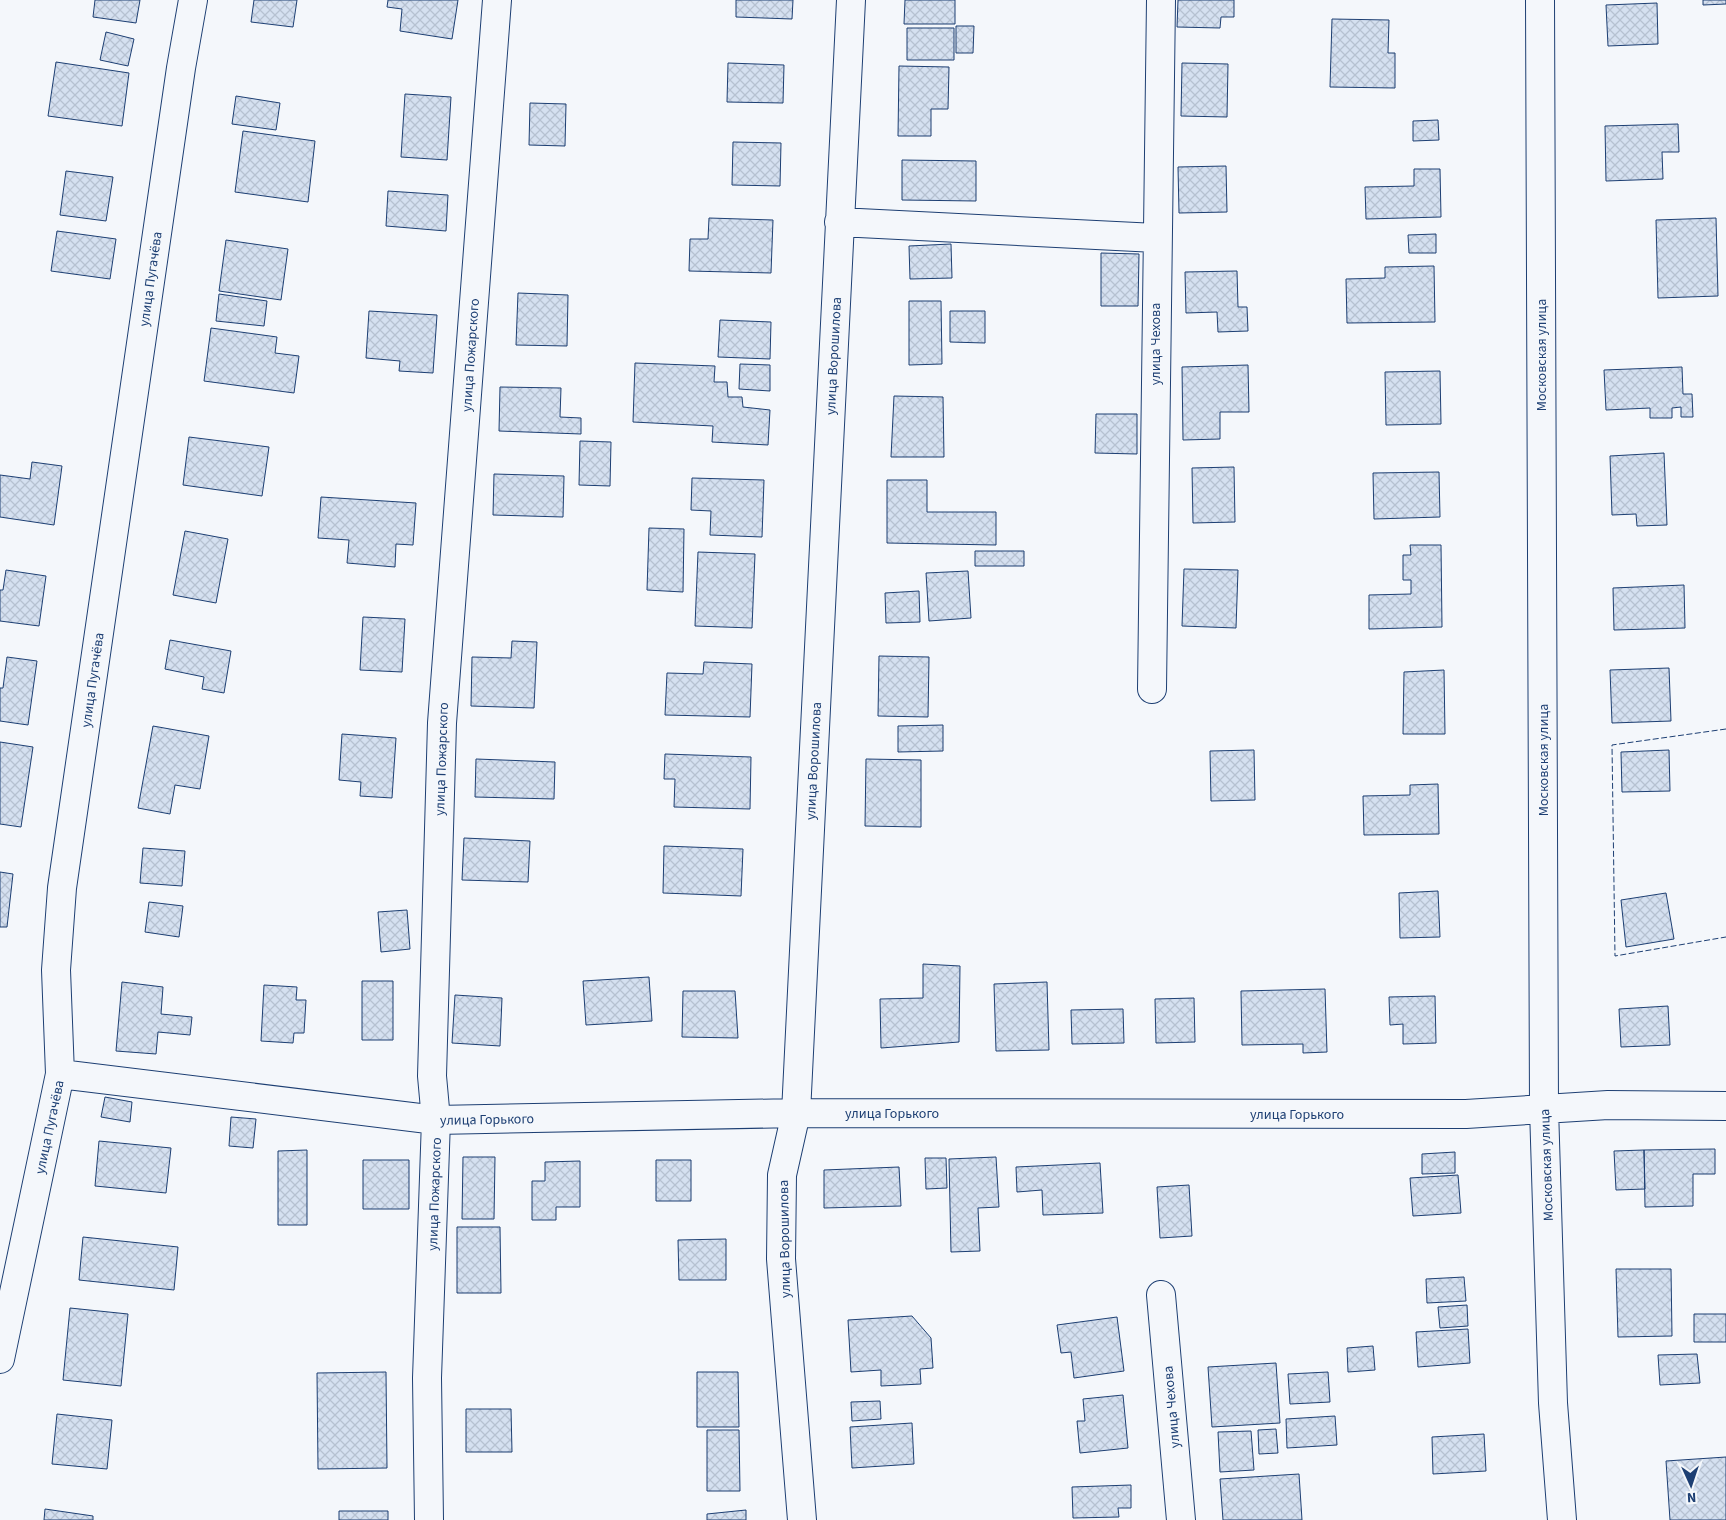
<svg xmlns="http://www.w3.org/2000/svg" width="1726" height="1520" font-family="'Source Sans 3',sans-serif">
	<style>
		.building { fill: url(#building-cross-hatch); stroke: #1d3f73 }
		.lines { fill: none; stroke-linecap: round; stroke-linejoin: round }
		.minor-casing { stroke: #1d3f73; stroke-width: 30 }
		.minor { stroke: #f4f7fb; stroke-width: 28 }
		.fence { stroke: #1d3f73; stroke-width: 1; stroke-dasharray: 6 2.5; stroke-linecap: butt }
		.labels { text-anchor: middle; stroke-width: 4; stroke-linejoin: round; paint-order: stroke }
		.street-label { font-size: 14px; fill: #1d3f73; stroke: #f4f7fb }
	</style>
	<defs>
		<pattern id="building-cross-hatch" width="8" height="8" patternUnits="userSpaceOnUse" patternTransform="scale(1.25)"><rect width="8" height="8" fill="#d5e0f0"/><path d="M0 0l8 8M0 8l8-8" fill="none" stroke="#b6c1d1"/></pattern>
	</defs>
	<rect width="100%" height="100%" fill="#f4f7fb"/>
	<path class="building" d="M95 0H140L136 23 93 17Z
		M254 0H297L293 27 251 22Z
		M388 0H458L452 39 400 31 402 9 387 7Z
		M736 0H793L792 19 736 17Z
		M905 0H955V24H904Z
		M1178 0H1234V17H1221L1220 28 1177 27Z
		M1703 0H1726V4L1703 5Z
		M1657 3 1658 44 1608 46 1606 5Z
		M1332 19 1389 20 1388 53H1395V88L1330 87Z
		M956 26H974L973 53H956Z
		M907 28H954V60H907Z
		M106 32 134 39 128 66 100 60Z
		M56 62 129 73 122 126 48 116Z
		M728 63 784 65 783 103 727 102Z
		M1182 63 1228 64 1227 117 1181 116Z
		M899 66 949 67 948 109H931V136H898Z
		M405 94 451 97 447 160 401 157Z
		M236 96 280 103 276 130 232 124Z
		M530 103 566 104 565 146 529 145Z
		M1438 120 1439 140 1413 141V121Z
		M1678 124 1679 152H1662L1663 179 1606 181 1605 126Z
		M243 131 315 141 308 202 235 192Z
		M733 142 781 143 780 186 732 185Z
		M902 160 976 161V201L902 200Z
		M1226 166 1227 212 1179 213 1178 167Z
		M1414 169H1440L1441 217 1366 219 1365 187 1414 186Z
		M66 171 113 177 106 221 60 215Z
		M388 191 448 195 446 231 386 226Z
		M709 218 773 220 771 273 689 271 690 239H708Z
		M1716 218 1718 296 1658 298 1656 220Z
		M57 231 116 239 110 279 51 271Z
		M1436 234V253H1409L1408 235Z
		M226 240 288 249 281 300 219 291Z
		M951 244 952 278 910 279 909 246Z
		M1101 253 1139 254 1138 306H1101Z
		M1434 266 1435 322 1347 323 1346 279 1385 278V267Z
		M1237 271 1238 307H1247L1248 331 1218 332 1217 312 1186 313 1185 272Z
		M518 293 568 295 567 346 516 345Z
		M219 294 267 301 264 326 216 321Z
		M909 301H941L942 364 909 365Z
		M369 311 437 315 433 373 399 371 400 361 366 358Z
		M950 311H985V343L950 342Z
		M720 320 771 322 770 359 718 357Z
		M211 328 277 337 275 353 299 356 294 393 204 381Z
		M635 363 715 366 714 382H727L728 397H742L743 407 770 410 768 445 712 442 713 426 633 422Z
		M740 364 770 365V391L739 389Z
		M1248 365 1249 412H1220V439L1183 440 1182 367Z
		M1682 367 1683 394H1692L1693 417H1681V407L1672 408V418H1650V408L1606 410 1604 370Z
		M1440 371 1441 424 1386 425 1385 372Z
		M500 387 561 388 560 417 581 418V434L499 431Z
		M894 396 943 397 944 457H891Z
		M1096 414H1137V454L1095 453Z
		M189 437 269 447 262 496 183 485Z
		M580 441 611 442 610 486 579 485Z
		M1664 453 1667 525 1637 526 1636 514 1612 515 1610 456Z
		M32 462 62 466 54 525 0 517V475L30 479Z
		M1234 467 1235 522 1193 523 1192 468Z
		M1439 472 1440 517 1374 519 1373 473Z
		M494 474 564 476 563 517 493 515Z
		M692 478 764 480 762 537 710 535 711 511 691 510Z
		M887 480H927V512H996V545L887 543Z
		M321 497 416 503 413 545 396 544 395 567 347 563 349 540 318 538Z
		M649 528 684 529 683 592 647 590Z
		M185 531 228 539 216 603 173 595Z
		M1410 545H1441L1442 627 1369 629V595L1411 594V580H1403V555H1411Z
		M975 551H1024V566H975Z
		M698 552 755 554 752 628 695 626Z
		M1184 569 1238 570 1236 628 1182 626Z
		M6 570 46 576 39 626 0 621V590H3Z
		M968 571 971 618 929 621 926 573Z
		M1684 585 1685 628 1614 630 1613 588Z
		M919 591 920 622 886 623 885 593Z
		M363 617 405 619 402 672 360 670Z
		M170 640 231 651 224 693 202 689 204 677 165 669Z
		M512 641 537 642 534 708 471 706 472 657 511 658Z
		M879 656 929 657 928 717 878 716Z
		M7 657 37 661 28 725 0 721V688H3Z
		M704 662 752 664 750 717 665 715 667 673 703 674Z
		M1669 668 1671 721 1612 723 1610 670Z
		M1444 670 1445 734H1403L1404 672Z
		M943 725V751L898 752V726Z
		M153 726 209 736 200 789 175 785 170 814 138 808Z
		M342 734 396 738 392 798 360 796 361 782 339 780Z
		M0 742 33 747 21 827 0 824Z
		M1254 750 1255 800 1211 801 1210 751Z
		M1669 750 1670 791 1622 792 1621 752Z
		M665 754 751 757 750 809 674 807 675 779H664Z
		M476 759 555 762 554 799 475 797Z
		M866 759 921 760V827L865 826Z
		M1438 784 1439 834 1364 835 1363 796 1410 795V785Z
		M464 838 530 841 528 882 462 880Z
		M664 846 743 849 741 896 663 893Z
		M143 848 185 851 182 886 140 883Z
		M0 872 13 874 7 927H0Z
		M1438 891 1440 937 1400 938 1399 893Z
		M1666 893 1674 939 1626 947 1621 900Z
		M149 902 183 906 179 937 145 932Z
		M407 910 410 949 381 952 378 912Z
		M923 964 960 966 959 1042 881 1048 880 999 923 998Z
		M649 977 652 1021 586 1025 583 981Z
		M362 981H393V1040H362Z
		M122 982 163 987 161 1014 192 1017 190 1035 158 1032 156 1054 116 1051Z
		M1047 982 1049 1050 996 1051 994 984Z
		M264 985 297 987 296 1000H306L304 1033H294L293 1043 261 1041Z
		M1325 989 1327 1052 1303 1053V1044L1242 1045 1241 991Z
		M683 991H735L738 1038 682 1037Z
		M455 995 502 998 500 1046 452 1043Z
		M1435 996 1436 1043 1403 1044V1024L1390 1025 1389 997Z
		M1194 998 1195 1042 1156 1043 1155 999Z
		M1668 1006 1670 1045 1621 1047 1619 1009Z
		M1123 1009 1124 1043 1072 1044 1071 1010Z
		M105 1097 132 1102 130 1122 101 1117Z
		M231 1117 256 1119 253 1148 229 1146Z
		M99 1141 171 1148 166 1193 95 1186Z
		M1715 1149V1174H1693V1206L1645 1207 1644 1150Z
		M307 1150V1225H278V1151Z
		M1644 1150 1645 1189 1616 1190 1614 1151Z
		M1455 1152V1173L1422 1174V1154Z
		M463 1157H495L494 1219H462Z
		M996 1157 999 1207 978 1208 980 1251 951 1252 949 1159Z
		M925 1158H946L947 1188 926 1189Z
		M363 1160H409V1209H363Z
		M656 1160H691V1201H656Z
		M580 1161V1207H556V1220H532V1181H545V1162Z
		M1100 1163 1103 1213 1043 1215 1042 1190 1017 1192 1016 1167Z
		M899 1167 901 1206 824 1208V1170Z
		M1458 1175 1461 1213 1413 1216 1410 1178Z
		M1189 1185 1192 1236 1160 1238 1157 1187Z
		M457 1227H500L501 1293H457Z
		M83 1237 178 1247 174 1290 79 1280Z
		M726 1239V1280H679L678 1240Z
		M1616 1269H1671L1672 1336 1618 1337Z
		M1464 1277 1466 1301 1427 1303 1426 1279Z
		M1467 1305 1468 1326 1440 1328 1438 1307Z
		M70 1308 128 1314 121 1386 63 1380Z
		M1694 1314H1726V1342H1694Z
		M912 1316 931 1338 933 1368 920 1369 921 1384 881 1386V1370L851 1372 848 1320Z
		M1117 1317 1124 1371 1074 1378 1071 1352 1061 1353 1057 1325Z
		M1468 1329 1470 1363 1418 1367 1416 1332Z
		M1373 1346 1375 1370 1348 1372 1347 1348Z
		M1697 1354 1700 1383 1660 1385 1658 1355Z
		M1276 1363 1280 1423 1212 1427 1208 1367Z
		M386 1372 387 1468 318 1469 317 1373Z
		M697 1372H738L739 1427H697Z
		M1328 1372 1330 1402 1290 1404 1288 1374Z
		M1123 1395 1128 1448 1080 1453 1077 1421H1085L1083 1399Z
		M880 1401 881 1419 852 1421 851 1402Z
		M466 1409H511L512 1452H466Z
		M57 1414 112 1420 107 1469 52 1464Z
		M1335 1416 1337 1445 1287 1448 1286 1419Z
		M912 1423 914 1464 852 1468 850 1427Z
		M1276 1429 1278 1453 1259 1454 1258 1430Z
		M707 1430H739L740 1491H707Z
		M1251 1431 1254 1470 1220 1472 1218 1432Z
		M1484 1434 1486 1471 1433 1474 1432 1437Z
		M1726 1457V1520H1670L1666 1461Z
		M1299 1474 1302 1520H1223L1220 1479Z
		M1131 1485V1508H1118L1119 1517 1073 1518 1072 1487Z
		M45 1509 93 1516V1520H44Z
		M746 1510V1520H707V1514Z
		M339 1511H388V1520H339Z"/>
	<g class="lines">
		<defs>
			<path id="minor" d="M1540 0 1544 1108 1553 1403 1562 1520
				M839 222 1156 238
				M1152 689 1161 0
				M60 1074 436 1120 796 1113 1466 1114 1608 1105 1726 1106
				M1161 1295 1181 1520
				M0 1359 60 1074 56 970 62 888 181 68 193 0
				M429 1520 427 1378 436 1120 432 1076 442 723 497 0
				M802 1520 781 1259 782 1175 796 1113 851 0"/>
		</defs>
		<use href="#minor" class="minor-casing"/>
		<use href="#minor" class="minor"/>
		<path class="fence" d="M1726 729 1612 745 1615 956 1726 937"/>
	</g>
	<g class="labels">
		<g class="street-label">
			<text transform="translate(150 279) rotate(-82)" y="5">улица Пугачёва</text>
			<text transform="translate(1155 344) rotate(-90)" y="5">улица Чехова</text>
			<text transform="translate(470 355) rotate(-86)" y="5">улица Пожарского</text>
			<text transform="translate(1541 355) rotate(-90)" y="5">Московская улица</text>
			<text transform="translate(833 356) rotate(-87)" y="5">улица Ворошилова</text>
			<text transform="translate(92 680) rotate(-82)" y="5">улица Пугачёва</text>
			<text transform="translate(441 759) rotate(-88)" y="5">улица Пожарского</text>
			<text transform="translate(1543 760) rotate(-90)" y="5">Московская улица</text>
			<text transform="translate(813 761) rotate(-87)" y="5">улица Ворошилова</text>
			<text x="892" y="1118">улица Горького</text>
			<text x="1297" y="1119">улица Горького</text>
			<text transform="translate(487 1119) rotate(-1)" y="5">улица Горького</text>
			<text transform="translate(49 1127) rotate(-78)" y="5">улица Пугачёва</text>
			<text transform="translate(1546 1165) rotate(-92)" y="5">Московская улица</text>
			<text transform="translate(434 1194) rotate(-88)" y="5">улица Пожарского</text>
			<text transform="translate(784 1239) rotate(-91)" y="5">улица Ворошилова</text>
			<text transform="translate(1171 1407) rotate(-95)" y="5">улица Чехова</text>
		</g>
	</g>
	<g transform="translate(1691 1485) rotate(177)" stroke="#f4f7fb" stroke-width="4" paint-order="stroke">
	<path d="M0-4L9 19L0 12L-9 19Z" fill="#1d3f73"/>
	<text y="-8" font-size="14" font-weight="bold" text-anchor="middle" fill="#1d3f73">N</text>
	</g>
</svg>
